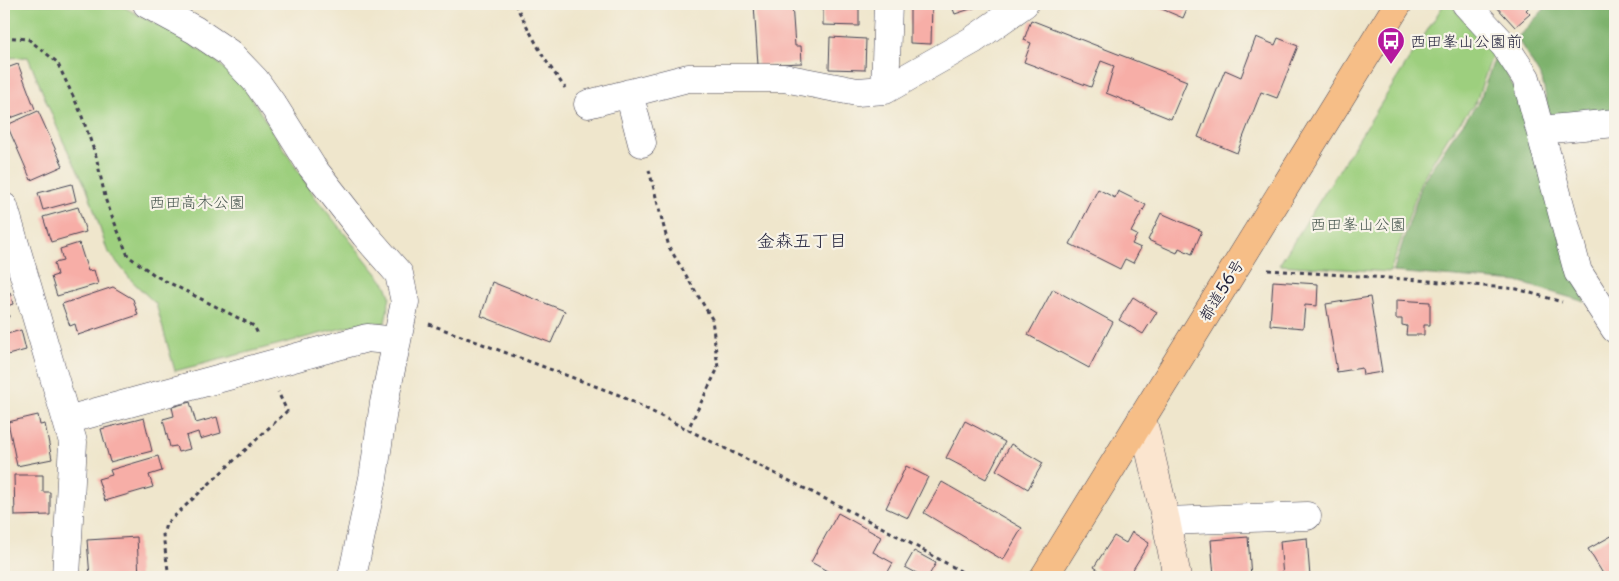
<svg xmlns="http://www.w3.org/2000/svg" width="1619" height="581" font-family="'Playpen Sans','Klee One',sans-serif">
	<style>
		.green { fill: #9dcf7e; stroke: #60785c }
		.forest { fill: #7eb26d; stroke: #506a54 }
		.building { fill: #f7aea7 }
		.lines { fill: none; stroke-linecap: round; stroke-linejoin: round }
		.street-casing { stroke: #413f51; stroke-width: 29 }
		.secondary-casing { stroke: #413f51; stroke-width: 29 }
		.primary-casing { stroke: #413f51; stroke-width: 29 }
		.path { stroke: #413f51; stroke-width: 3; stroke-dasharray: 4 4; stroke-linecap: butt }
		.street { stroke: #fff; stroke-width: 28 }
		.secondary { stroke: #fbe5cf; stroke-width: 28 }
		.primary { stroke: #f6be87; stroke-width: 28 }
		.labels { text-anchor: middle; stroke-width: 4.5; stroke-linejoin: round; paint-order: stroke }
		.poi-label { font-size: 16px; fill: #22223b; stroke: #f7f3e8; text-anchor: start }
		.park-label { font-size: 16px; fill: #47564f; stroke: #f7f3e8 }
		.street-label { font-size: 16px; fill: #22223b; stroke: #f7f3e8 }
		.neighbourhood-label { font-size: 18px; fill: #22223b; stroke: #f7f3e8 }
	</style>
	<rect width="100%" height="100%" fill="#f7f3e8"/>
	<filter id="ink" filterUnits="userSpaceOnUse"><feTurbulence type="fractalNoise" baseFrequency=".02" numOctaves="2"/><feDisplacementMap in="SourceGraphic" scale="10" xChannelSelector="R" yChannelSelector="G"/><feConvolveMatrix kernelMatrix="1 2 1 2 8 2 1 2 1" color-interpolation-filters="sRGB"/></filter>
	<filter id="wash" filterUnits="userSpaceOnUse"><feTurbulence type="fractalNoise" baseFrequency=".0096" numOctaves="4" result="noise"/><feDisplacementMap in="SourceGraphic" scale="20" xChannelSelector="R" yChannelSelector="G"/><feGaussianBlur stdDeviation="1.12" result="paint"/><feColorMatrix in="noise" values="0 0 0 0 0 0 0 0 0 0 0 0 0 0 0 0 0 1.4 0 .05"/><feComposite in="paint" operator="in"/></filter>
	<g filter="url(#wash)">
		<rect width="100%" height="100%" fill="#efe6cc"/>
		<path class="green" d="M8 4H118L175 34 216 61 244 87 315 197 386 285 390 296 385 323 366 322 175 371 156 304 132 281 107 250 88 191 62 139 28 57 4 58V5Z
			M1444 4H1450L1493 53 1476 102 1448 137 1421 181 1390 272 1279 265Z"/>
		<path class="forest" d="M1549 4H1615V116L1551 123 1542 79 1517 38Z
			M1496 54 1519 97 1585 302 1518 282 1393 272 1423 181 1451 139 1479 102Z"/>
		<g id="blocks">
			<path class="building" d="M754 4H792L795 46H801L802 63 758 65Z
				M823 4H859V26L823 25Z
				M910 4H932L931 44 910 43Z
				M951 4H986L955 14Z
				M1150 4H1189L1183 18Z
				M1494 4H1532L1526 10 1530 14 1515 27Z
				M1031 20 1187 81 1171 119 1106 93 1114 66 1101 61 1091 87 1024 62 1031 43 1024 40Z
				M830 37 866 39 865 70 829 69Z
				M1256 37 1275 45 1278 38 1298 46 1277 98 1261 92 1237 153 1198 137 1225 70 1241 77Z
				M18 64 35 109 8 119 4 107V69Z
				M38 111 63 166 31 180 7 125Z
				M72 184 76 201 43 210 38 193Z
				M1098 189 1115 198 1118 191 1146 205 1131 232 1137 235 1132 244 1141 248 1133 263 1125 259 1120 269 1070 244Z
				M78 207 86 232 51 242 43 217Z
				M1161 213 1202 231 1192 254 1179 248 1177 253 1148 240Z
				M79 243 88 271 94 270 98 284 57 296 51 277 57 275 54 263 63 261 60 249Z
				M1273 281 1318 284 1317 306 1305 305 1303 328 1270 325Z
				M492 282 565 311 551 343 481 316Z
				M113 287 133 299 138 315 78 335 75 324 70 326 62 304Z
				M1053 289 1113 322 1089 368 1028 335Z
				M10 292 13 304 7 306 9 317 4 318V294Z
				M1133 297 1157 312 1143 334 1119 320Z
				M1370 297 1382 372 1363 375 1362 368 1337 372 1326 304Z
				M1396 300 1430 302V325H1424V335H1406L1407 326 1402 325V319H1396Z
				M21 330 26 350 4 356V335Z
				M190 402 196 423 217 417 221 433 200 439 198 432 186 436 190 449 178 452 176 446 170 447 163 419 174 416 172 407Z
				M38 415 40 425 45 424 52 459 17 466 8 422Z
				M144 418 152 451 110 462 101 429Z
				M965 421 1005 442 986 479 946 458Z
				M1011 444 1043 463 1028 489 996 470Z
				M158 456 162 471 149 475 153 487 105 501 98 479 112 475 110 470Z
				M906 466 928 477 908 518 886 508Z
				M14 475H43V492H50V515L15 516Z
				M942 482 1022 528 1003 560 924 513Z
				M838 513 881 537 873 552 893 563 885 577H838L811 562Z
				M1132 532 1149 543 1129 576 1124 573 1122 577H1109L1094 567 1114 536 1126 543Z
				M1615 534V577H1605L1588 549Z
				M137 537 139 577H90L87 540Z
				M1248 537 1251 577H1214L1211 540Z
				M1307 538 1310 577H1283L1280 541Z
				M914 551 936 563 928 577H924L905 567Z"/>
		</g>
	</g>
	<g filter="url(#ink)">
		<use href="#blocks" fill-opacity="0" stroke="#413f51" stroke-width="1"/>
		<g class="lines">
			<defs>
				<path id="street" d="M147 4 195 30 229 53 255 80 275 108 312 167 365 235 399 274 405 302 384 403 373 478 352 577
					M1466 4 1505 46 1526 78 1578 272 1615 329
					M885 90 888 4
					M629 93 642 143
					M588 104 688 78H784L857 92 885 90 973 40 1024 4
					M1540 130 1615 123
					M4 207 73 442 66 577
					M67 420 367 338 397 341
					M1166 521 1307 516"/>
				<path id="secondary" d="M1142 417 1166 521 1177 577"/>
				<path id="primary" d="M1044 577 1398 4"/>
			</defs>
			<use href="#street" class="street-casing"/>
			<use href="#secondary" class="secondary-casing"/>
			<use href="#primary" class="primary-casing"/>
			<path class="path" d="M515 4 544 58 565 88
				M4 37 28 39 57 62 80 111 96 156 106 201 128 256 156 276 254 326 259 336
				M649 170 669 247 712 319 718 368 688 429
				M1268 270 1418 280 1517 289 1562 302
				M429 324 619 395 883 528 971 577
				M169 577 163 535 166 524 287 411 278 392"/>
			<use href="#street" class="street"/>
			<use href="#secondary" class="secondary"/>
			<use href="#primary" class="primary"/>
		</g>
	</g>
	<defs>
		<symbol id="bus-pin" viewBox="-11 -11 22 30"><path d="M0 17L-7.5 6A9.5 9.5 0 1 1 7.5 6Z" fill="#b5179e" stroke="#f7f3e8"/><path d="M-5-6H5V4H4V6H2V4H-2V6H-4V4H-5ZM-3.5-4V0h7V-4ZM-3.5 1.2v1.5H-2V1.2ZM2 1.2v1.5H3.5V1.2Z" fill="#fff"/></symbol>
	</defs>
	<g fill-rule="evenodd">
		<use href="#bus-pin" x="1375" y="25" width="32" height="43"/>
	</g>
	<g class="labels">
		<g class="poi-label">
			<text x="1410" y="47">西田峯山公園前</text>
		</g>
		<g class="park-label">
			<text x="197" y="208">西田高木公園</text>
			<text x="1358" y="230">西田峯山公園</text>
		</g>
		<g class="street-label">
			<text transform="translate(1221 290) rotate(-58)" y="6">都道56号</text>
		</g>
		<g class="neighbourhood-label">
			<text x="802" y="247">金森五丁目</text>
		</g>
	</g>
	<rect width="1619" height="581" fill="none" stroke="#f7f3e8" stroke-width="20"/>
</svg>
